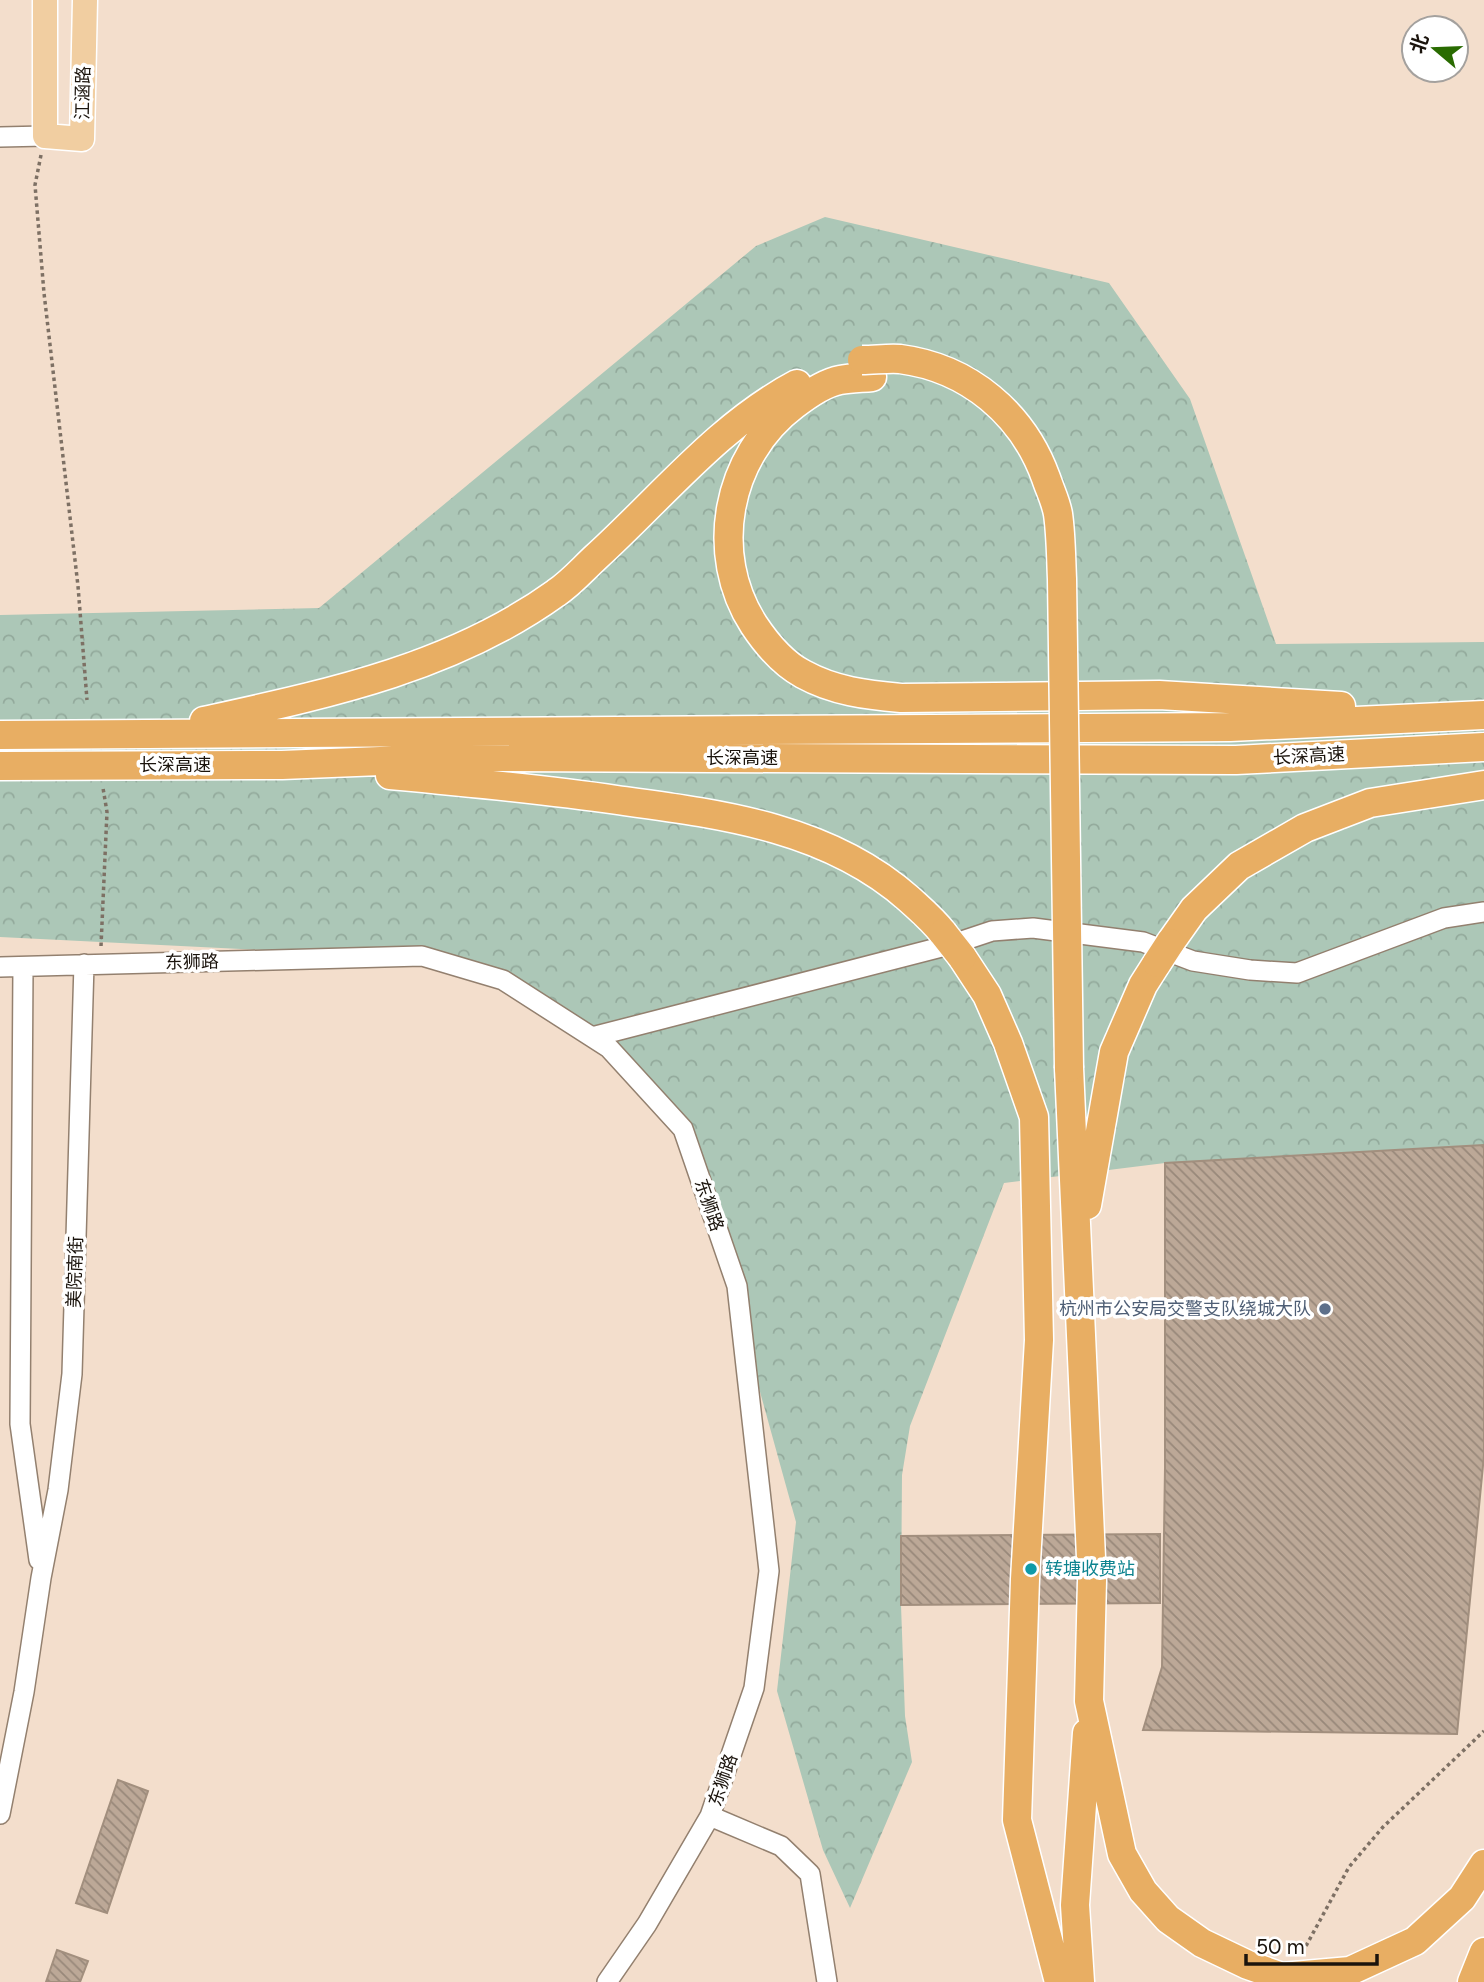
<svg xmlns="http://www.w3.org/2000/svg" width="1484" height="1982" font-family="Figtree,'Noto Sans SC',sans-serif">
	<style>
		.forest { fill: url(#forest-crowns) }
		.building { fill: url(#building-back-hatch); stroke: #a28f7e; stroke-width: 2 }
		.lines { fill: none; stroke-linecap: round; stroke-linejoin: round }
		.minor-casing { stroke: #93806f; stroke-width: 22 }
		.major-casing { stroke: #fff; stroke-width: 27 }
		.highway-casing { stroke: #fff; stroke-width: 31 }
		.path { stroke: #7d7064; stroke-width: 3.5; stroke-dasharray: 3.5 3.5; stroke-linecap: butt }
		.minor { stroke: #fff; stroke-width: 19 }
		.major { stroke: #f1cea1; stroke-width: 24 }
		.highway { stroke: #e8ae63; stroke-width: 28 }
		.highway-bridge-casing { stroke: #fff; stroke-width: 31; stroke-linecap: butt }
		.highway-bridge { stroke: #e8ae63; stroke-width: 28 }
		.service-dot { fill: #5c6f8a; stroke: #fff; stroke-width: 2.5 }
		.culture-dot { fill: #0f9aa8; stroke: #fff; stroke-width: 2.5 }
		.labels { text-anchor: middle; stroke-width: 7; stroke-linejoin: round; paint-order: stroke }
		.street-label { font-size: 18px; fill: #1b140d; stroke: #fff }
		.service-label { font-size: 18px; fill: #4e5e75; stroke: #fff; text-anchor: end }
		.culture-label { font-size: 18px; fill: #0d838f; stroke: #fff; text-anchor: start }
	</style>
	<defs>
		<pattern id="forest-crowns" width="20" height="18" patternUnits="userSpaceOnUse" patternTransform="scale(1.75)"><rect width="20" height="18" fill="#acc7b7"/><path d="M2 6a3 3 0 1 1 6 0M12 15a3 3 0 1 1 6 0" fill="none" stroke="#93aa9c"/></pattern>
		<pattern id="building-back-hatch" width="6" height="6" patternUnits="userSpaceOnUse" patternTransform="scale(1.75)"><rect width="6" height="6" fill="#bca897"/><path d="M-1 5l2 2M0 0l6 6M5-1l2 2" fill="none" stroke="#98887a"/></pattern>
	</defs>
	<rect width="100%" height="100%" fill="#f3decc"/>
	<path class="forest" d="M825 217 1109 283 1190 399 1276 644 1484 642V1145L1165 1163 1004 1183 910 1426 902 1475 901 1605 905 1716 912 1762 850 1908 823 1850 777 1691 796 1522 741 1323 683 1129 592 1037 503 980 384 956 0 937V615L319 608 756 246Z"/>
	<path class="building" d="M1484 1145V1455L1457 1734 1143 1730 1162 1667 1165 1468V1163Z
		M1160 1534V1603L901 1605V1536Z
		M118 1780 148 1791 107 1913 76 1903Z
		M57 1950 88 1961 80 1982H46Z"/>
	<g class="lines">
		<defs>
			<path id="minor" d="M0 137 45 136
				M0 967 422 956 503 980 609 1048 683 1129 737 1286 769 1571 754 1688 710 1816 647 1924 607 1982
				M23 967 20 1424 39 1560
				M592 1037 953 944 992 931 1033 928 1143 942 1193 961 1250 970 1297 973 1444 918 1484 912
				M0 1814 24 1692 41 1578 58 1490 72 1374 84 964
				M710 1816 781 1846 810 1874 827 1982"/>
			<path id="major" d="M45 0V136L82 139 85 0"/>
			<path id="highway" d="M872 377C862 378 851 378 840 380 824 383 807 395 794 405 726 456 708 554 754 625 766 643 784 664 803 674 834 691 866 695 901 698L1159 695 1341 706
				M204 721C327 694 452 668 556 593 571 583 583 569 596 557 660 499 719 425 797 384
				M0 735 1230 727 1484 715
				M0 766 282 765 479 757 1236 760 1484 747
				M390 775C466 782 542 789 617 800 720 814 828 827 909 899 921 910 933 920 943 933
				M1170 943 1194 909 1239 866 1305 828 1370 803 1484 785
				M962 957 987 995 1008 1043 1034 1117 1039 1340 1025 1579 1017 1820 1059 1982
				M1069 1068 1092 1580 1089 1701 1122 1854 1143 1891 1168 1919 1202 1943 1248 1965 1282 1977 1350 1971 1415 1941 1462 1898 1484 1864
				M1087 1205 1114 1052 1143 985 1157 963
				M1080 1982 1075 1905 1087 1733
				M1472 1982 1484 1952"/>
		</defs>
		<use href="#minor" class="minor-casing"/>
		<use href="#major" class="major-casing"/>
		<use href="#highway" class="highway-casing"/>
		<path class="path" d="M41 155 35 185 44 293 78 586 87 700
			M101 946 107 812 103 788
			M1306 1946 1349 1867 1383 1827 1484 1731"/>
		<use href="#minor" class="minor"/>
		<use href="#major" class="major"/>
		<use href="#highway" class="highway"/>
		<defs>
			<path id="highway-bridge" d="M862 360C875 360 888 358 900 359 969 368 1023 414 1046 478 1050 490 1056 502 1058 514 1061 535 1061 557 1062 579L1069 1068
				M943 933 962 957
				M1157 963 1170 943"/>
		</defs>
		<use href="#highway-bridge" class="highway-bridge-casing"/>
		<use href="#highway-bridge" class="highway-bridge"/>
	</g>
	<circle class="service-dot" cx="1325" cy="1309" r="7"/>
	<circle class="culture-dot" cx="1031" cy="1569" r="7"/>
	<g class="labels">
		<g class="street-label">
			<text transform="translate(83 93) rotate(-89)" y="6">江涵路</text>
			<text transform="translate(1309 756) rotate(-3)" y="6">长深高速</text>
			<text x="742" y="764">长深高速</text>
			<text x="175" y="771">长深高速</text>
			<text transform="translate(192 962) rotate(-1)" y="6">东狮路</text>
			<text transform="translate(709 1205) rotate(71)" y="6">东狮路</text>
			<text transform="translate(75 1272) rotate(-88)" y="6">美院南街</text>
			<text transform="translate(723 1780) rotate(-71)" y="6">东狮路</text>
		</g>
		<g class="service-label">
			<text x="1311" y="1315">杭州市公安局交警支队绕城大队</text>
		</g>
		<g class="culture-label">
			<text x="1045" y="1575">转塘收费站</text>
		</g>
	</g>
	<g transform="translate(1435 49) rotate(289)"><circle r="33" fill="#ffffff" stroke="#a4a19e" stroke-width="2"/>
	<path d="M0-5L12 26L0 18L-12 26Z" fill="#296b01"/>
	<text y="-10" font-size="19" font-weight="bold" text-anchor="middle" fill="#1b140d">北</text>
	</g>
	<path d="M1246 1954v10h131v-10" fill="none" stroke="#1b140d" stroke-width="3.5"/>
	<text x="1256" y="1954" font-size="21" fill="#1b140d" stroke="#ffffff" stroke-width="5" paint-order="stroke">50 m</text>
</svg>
